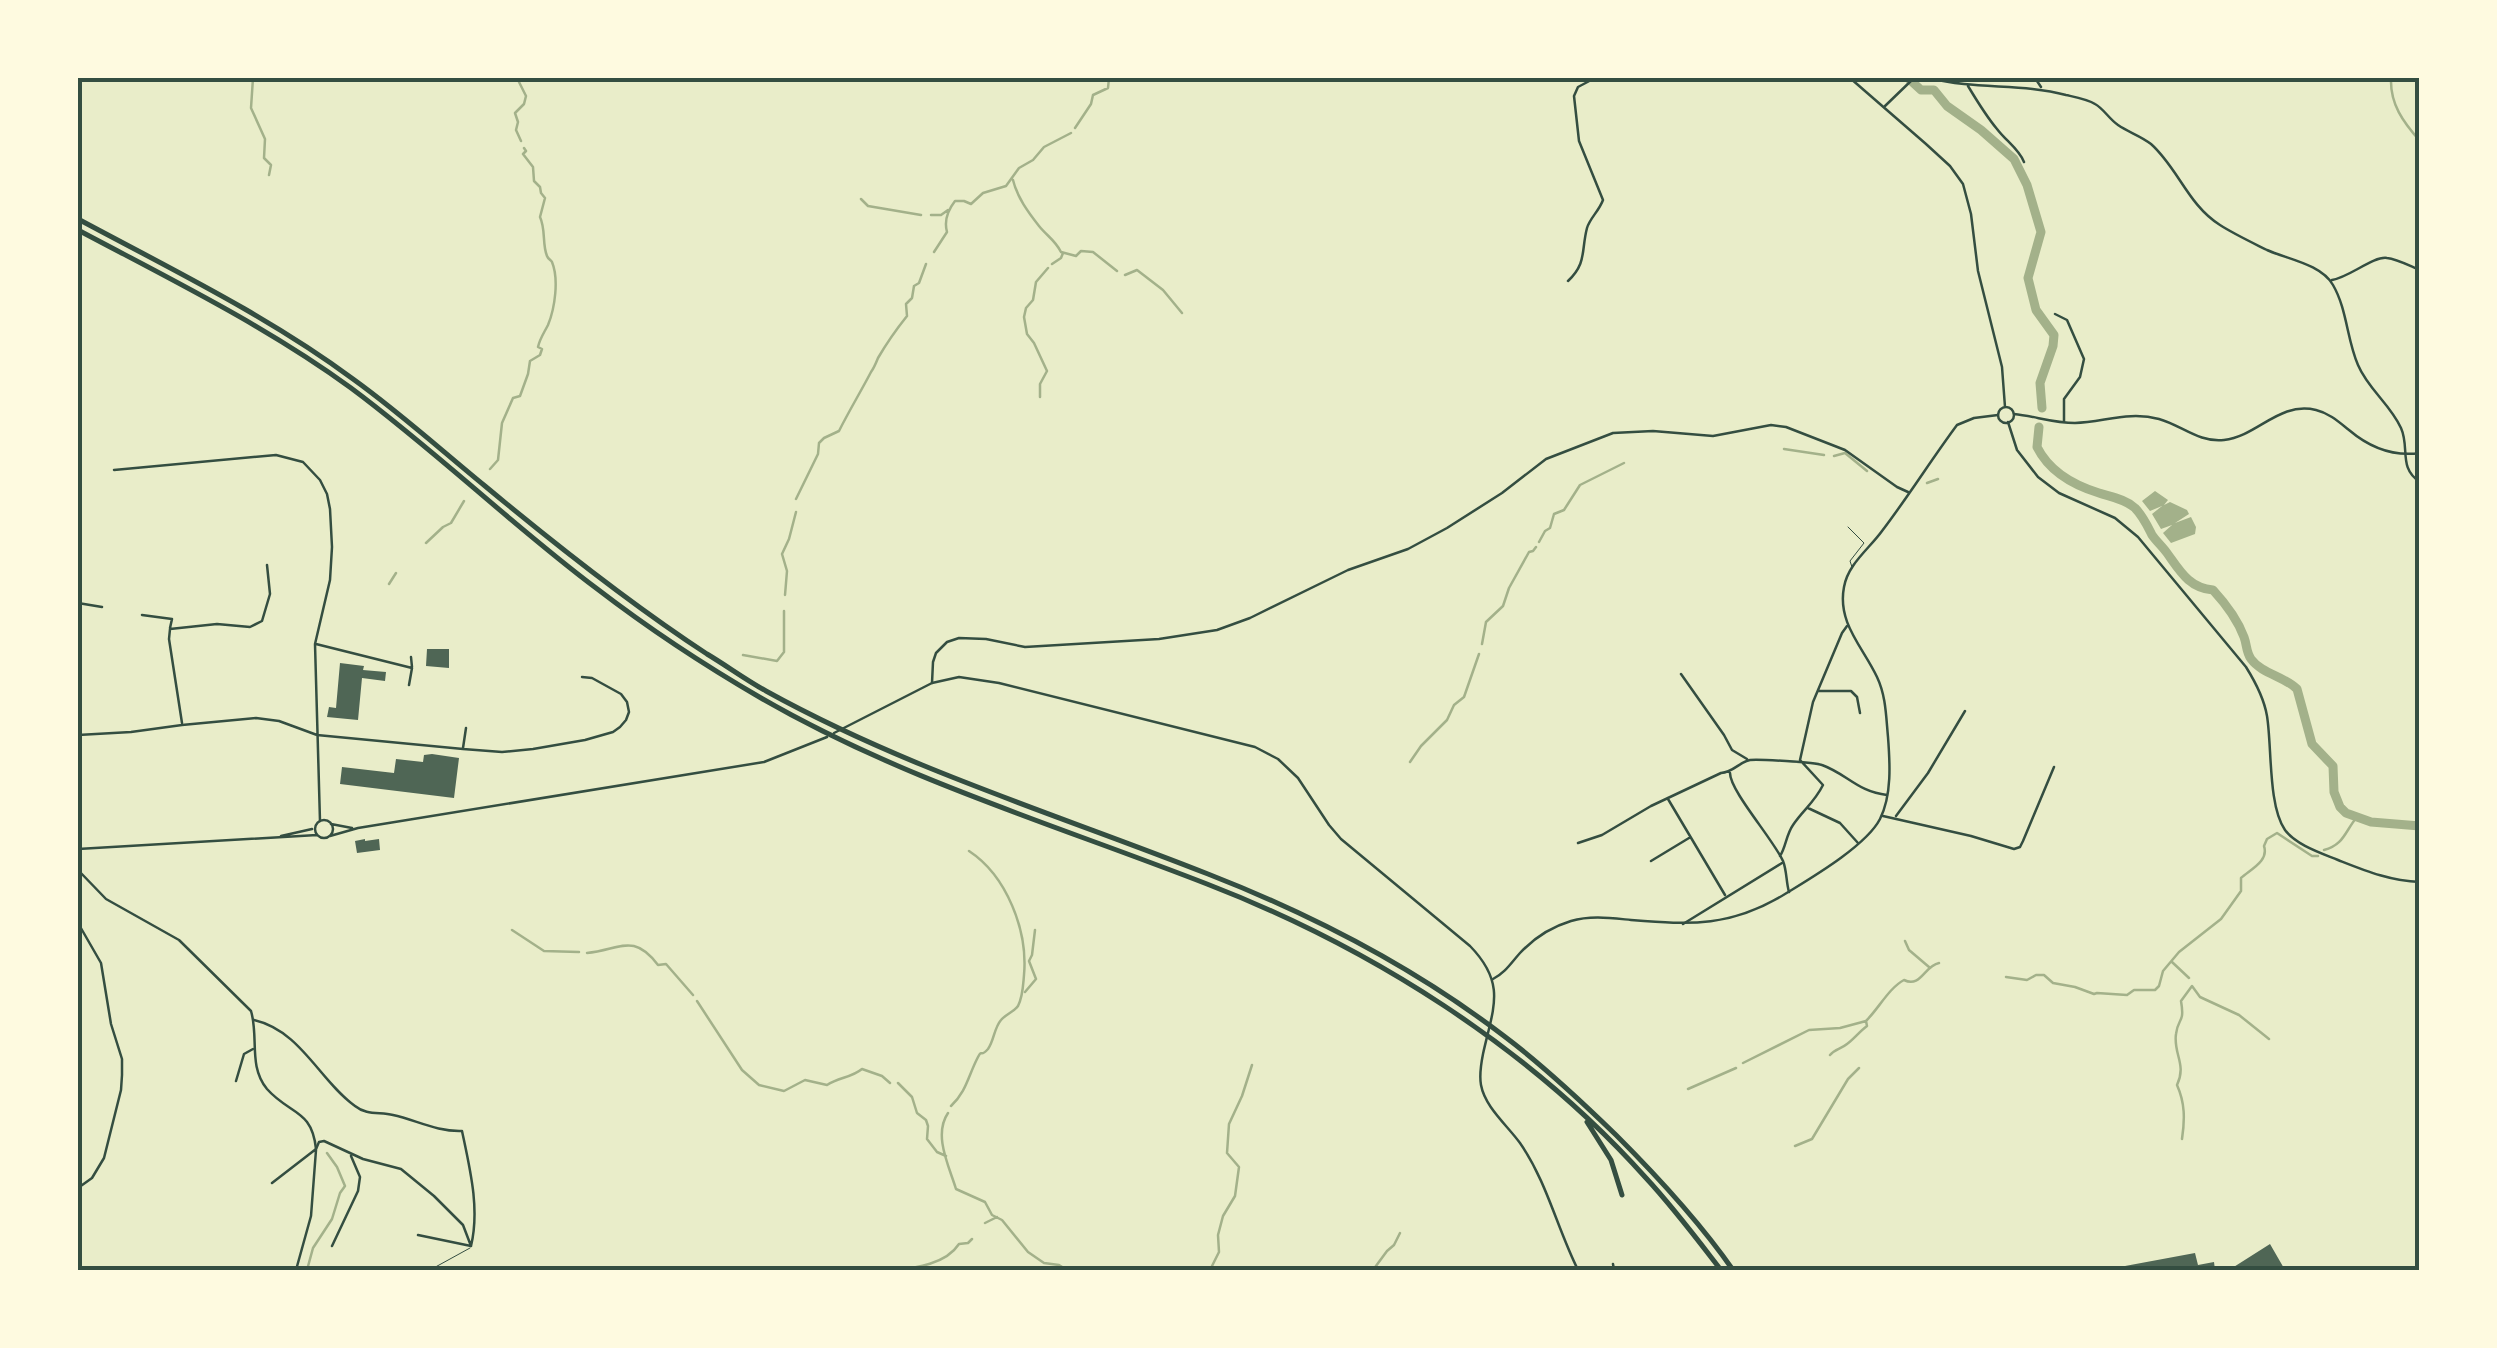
<svg xmlns="http://www.w3.org/2000/svg" width="2497" height="1348" font-family="Manrope,sans-serif">
	<style>
		.water { fill: #a3b18a }
		.lines { fill: none; stroke-linecap: round; stroke-linejoin: round }
		.stream { stroke: #a3b18a; stroke-width: 2.5 }
		.river { stroke: #a3b18a; stroke-width: 9 }
		.building { fill: #4f6655 }
		.service { stroke: #344e41; stroke-width: 1 }
		.minor { stroke: #344e41; stroke-width: 2.5 }
		.tertiary { stroke: #344e41; stroke-width: 2.5 }
		.secondary { stroke: #344e41; stroke-width: 2.5 }
		.motorway { stroke: #344e41; stroke-width: 5 }
		.neatline { fill: none; stroke: #344e41; stroke-width: 4 }
	</style>
	<rect width="100%" height="100%" fill="#e9edc9"/>
	<path class="water" d="M2155 491 2168 500 2164 505 2170 502 2187 510 2189 514 2175 523 2191 517 2196 527 2195 534 2171 543 2163 533 2172 525 2161 529 2152 514 2162 506 2150 511 2142 501Z"/>
	<g class="lines">
		<path class="stream" d="M253 78 251 108 265 139 264 158 271 165 269 175
			M517 78 526 96 524 104 515 113 518 122 516 130 521 141
			M2391 78C2390 104 2403 122 2420 141
			M1075 128 1091 104 1093 95 1108 88 1109 78
			M1013 180C1017 197 1028 212 1039 226 1047 236 1055 240 1061 252L1076 256 1081 251 1093 252 1117 271
			M861 199 868 206 921 215
			M931 215H941L948 210
			M934 252 947 232C944 221 948 210 955 201H964L971 204 983 193 1006 186 1019 168 1033 160 1044 147 1071 133
			M1052 264 1061 258 1063 253
			M1125 275 1137 270 1163 290 1182 313
			M1040 397V384L1047 371 1034 343 1027 334 1024 317 1026 308 1033 300 1036 282 1048 268
			M1784 449 1824 455
			M1834 456 1845 453 1867 471
			M490 469 498 460 502 423 513 398 520 396 528 374 530 361 540 355 542 349 538 347C540 338 544 333 548 325 555 308 559 279 552 262 551 260 548 259 547 256 542 244 546 230 540 217L545 198 541 193 540 187 534 181 533 167 523 154 526 151 524 148
			M1927 483 1938 479
			M796 499 818 454 819 443 824 438 839 431C849 411 860 393 871 372 874 368 876 363 878 358 885 346 899 326 907 316L906 304 912 298 914 286 919 283 926 264
			M1539 542 1545 531 1550 528 1554 514 1564 510 1580 485 1624 463
			M426 543 443 527 451 523 464 501
			M389 584 396 573
			M785 595 787 571 782 554 789 539 796 512
			M1482 644 1486 622 1503 606 1509 588 1529 552 1533 551 1536 547
			M743 655 777 661 784 652V611
			M1410 762 1421 746 1447 720 1454 705 1464 697 1479 654
			M2324 850C2344 845 2345 831 2357 817
			M512 930 544 951 579 952
			M1905 941 1909 950 1929 967
			M587 953C620 950 633 932 658 965L666 964 693 995
			M2172 962 2189 978
			M2006 977 2027 980 2036 975H2044L2053 983 2075 987 2094 994 2097 993 2127 995 2134 990H2155L2159 986 2163 971 2179 952 2221 919 2241 891V878C2251 869 2269 861 2264 846L2267 839 2277 833 2312 856H2318
			M1025 992 1036 979 1029 961 1032 955 1035 930
			M697 1001 742 1070 759 1085 784 1091 805 1080 827 1085C839 1077 851 1078 862 1069L882 1076 890 1083
			M1830 1055C1835 1049 1841 1049 1847 1044 1854 1039 1859 1032 1867 1026L1866 1021C1879 1008 1889 988 1904 980 1921 988 1924 966 1939 963
			M1743 1063 1809 1030 1840 1028 1866 1021
			M898 1083 912 1097 917 1113 926 1120 928 1126 927 1139 937 1152 946 1156
			M1688 1089 1736 1068
			M951 1106C966 1092 968 1077 977 1059 983 1047 979 1059 988 1049 994 1041 994 1028 1001 1020 1006 1014 1014 1012 1018 1006 1023 996 1023 986 1024 975 1028 931 1007 876 969 851
			M948 1113C933 1135 949 1166 956 1189L985 1202 992 1215 1002 1220 1028 1252 1044 1263 1059 1265 1067 1270
			M2182 1139C2185 1119 2185 1103 2177 1085 2187 1064 2173 1054 2176 1034 2178 1017 2185 1024 2181 1001L2192 986 2200 997 2239 1015 2269 1039
			M1795 1146 1812 1139 1848 1079 1859 1068
			M985 1223 997 1217
			M307 1270 313 1248 332 1219 340 1193 345 1186 337 1167 327 1153
			M894 1270C916 1268 946 1264 959 1244L968 1243 972 1239
			M1210 1270 1219 1252 1218 1235 1223 1216 1235 1196 1239 1167 1227 1153 1229 1124 1242 1096 1252 1065
			M1373 1270 1387 1251 1394 1245 1400 1233"/>
		<path class="river" d="M1908 78 1921 90H1934L1947 106 1981 130 2014 159 2027 185 2041 232 2028 278 2036 310 2054 335 2053 346 2040 383 2042 408
			M2039 427 2037 447C2049 471 2073 485 2099 493 2111 497 2125 499 2135 508 2143 516 2147 525 2152 535 2156 541 2162 546 2167 553 2180 571 2189 588 2213 590 2225 603 2238 621 2244 637 2247 645 2246 652 2251 659 2262 674 2284 676 2297 689L2312 744 2333 766 2334 792 2340 807 2346 813 2371 822 2420 826"/>
	</g>
	<path class="building" d="M427 649H449V668L426 666Z
		M340 663 364 666 363 670 386 672 385 681 362 678 358 720 327 717 329 707 336 708Z
		M432 754 459 758 454 798 340 784 342 767 394 773 396 759 423 762 424 755Z
		M365 839V841L379 839 380 850 357 853 355 841Z
		M2270 1244 2285 1270H2229Z
		M2195 1253 2198 1265 2214 1262 2215 1270H2126L2125 1266Z"/>
	<g class="lines">
		<path class="service" d="M1848 527 1864 543 1850 561 1852 567
			M430 1270 470 1248"/>
		<path class="minor" d="M1930 78C1975 90 2022 83 2066 95 2075 97 2087 99 2095 104 2104 109 2109 119 2118 125 2128 132 2141 136 2151 144 2178 168 2188 205 2220 225 2234 234 2251 242 2267 250 2287 259 2321 264 2333 285 2347 309 2347 340 2358 365 2368 389 2390 404 2401 428 2410 448 2398 468 2420 482
			M2035 78 2041 87
			M1968 86C1977 101 1986 116 1997 129 2006 141 2019 149 2024 162
			M1885 106 1914 78
			M2332 280C2350 277 2373 256 2387 258 2397 259 2410 266 2420 270
			M1568 281C1587 263 1581 251 1587 228 1590 218 1599 211 1603 200L1579 141 1574 96 1578 87 1595 78
			M2055 314 2067 320 2084 359 2080 377 2064 399V421
			M114 470 276 455 303 462 320 480 327 494 330 509 332 547 330 580 315 644 320 821
			M78 603 102 607
			M142 615 172 619 170 628
			M316 644 412 668 409 685
			M411 657 412 667
			M1681 674 1724 735 1732 750 1747 759
			M1819 691H1851L1857 697 1860 713
			M182 723 169 639 170 629 217 624 250 627 262 621 270 594 267 565
			M78 735 131 732 182 725 256 718 279 721 317 735 463 749 502 752 533 749 585 740 613 732 620 727 626 720 629 712 627 702 621 694 592 678 582 677
			M463 748 466 728
			M1730 773C1730 791 1773 839 1783 861 1787 871 1786 882 1789 892
			M1668 799 1725 895
			M1808 808 1840 823 1858 843
			M1883 816 1971 836 2014 849 2020 847 2023 841 2054 767
			M1896 816 1928 773 1965 711
			M1578 843 1602 835 1651 806 1721 773C1734 772 1739 762 1750 760 1757 759 1815 762 1822 765 1847 774 1858 792 1887 795
			M1780 856C1786 847 1786 835 1793 825 1803 810 1814 803 1823 785L1800 760 1813 702 1842 633 1847 626
			M1651 861 1689 838
			M1683 924 1782 863
			M254 1020C301 1031 319 1080 355 1106 366 1115 379 1112 393 1115 416 1120 437 1132 462 1131 470 1169 480 1209 471 1246
			M236 1081 244 1054 253 1049
			M272 1183 316 1149 319 1142 324 1141 363 1159 401 1169 434 1196 463 1225 471 1246 418 1235
			M332 1246 358 1191 360 1177 351 1156
			M1613 1264 1614 1270
			M296 1270 311 1216 316 1150"/>
		<path class="tertiary" d="M2014 414C2034 416 2054 423 2075 423 2104 422 2129 411 2159 419 2181 425 2199 443 2224 440 2258 436 2279 401 2316 410 2329 413 2339 422 2349 430 2369 447 2392 457 2420 453
			M932 683 933 662 936 653 947 642 959 638 986 639 1025 647 1159 639 1217 630 1250 618 1348 570 1408 549 1447 528 1502 493 1546 459 1613 433 1653 431 1713 436 1771 425 1786 427 1845 450 1897 487 1908 492
			M78 870 106 899 179 940 251 1011C259 1037 248 1066 267 1089 290 1115 312 1109 316 1149
			M1493 979C1505 973 1511 963 1520 953 1534 938 1551 927 1571 921 1591 915 1611 918 1631 920 1692 925 1731 927 1785 894 1811 878 1866 846 1880 819 1892 795 1890 763 1888 737 1886 716 1886 696 1877 677 1863 647 1837 623 1844 587 1848 564 1869 549 1882 531 1908 497 1931 460 1957 425L1974 418 1998 415"/>
		<path class="secondary" d="M1850 78 1926 144 1950 166 1963 184 1971 214 1978 271 2002 367 2005 407
			M1998 415a8 8 0 1 1 16 0a8 8 0 1 1-16 0Z
			M2008 422 2017 450 2038 477 2059 493 2115 518 2138 537 2246 667C2256 683 2264 698 2267 716 2272 746 2268 806 2285 830 2296 845 2321 853 2338 860 2366 871 2390 881 2420 882
			M834 733 932 683 959 677 999 683 1255 747 1278 759 1298 778 1329 825 1341 839 1470 946C1507 984 1493 1008 1483 1054 1481 1064 1479 1074 1481 1085 1485 1107 1507 1125 1520 1143 1547 1182 1557 1228 1578 1270
			M315 829a9 9 0 1 1 18 0a9 9 0 1 1-18 0Z
			M331 824 352 828
			M281 836 312 829
			M330 836 358 828 764 762 827 737
			M78 849 317 835
			M78 923 101 963 111 1024 122 1059V1075L121 1090 104 1158 92 1178 78 1188"/>
		<path class="motorway" d="M78 219C171 269 268 316 353 379 399 412 441 450 485 486 556 545 629 603 707 654 727 666 746 680 766 691 907 769 1059 815 1208 874 1313 915 1415 968 1504 1036 1544 1066 1580 1100 1616 1135 1658 1177 1699 1221 1733 1270
			M78 230C170 279 266 326 351 388 436 451 512 525 596 588 648 628 704 665 761 698 901 779 1056 825 1207 884 1370 947 1529 1047 1646 1178 1673 1207 1697 1239 1721 1270
			M1587 1122 1611 1160 1622 1195"/>
	</g>
	<rect width="2497" height="1348" fill="none" stroke="#fefae0" stroke-width="160"/>
	<rect x="80" y="80" width="2337" height="1188" class="neatline"/>
</svg>
